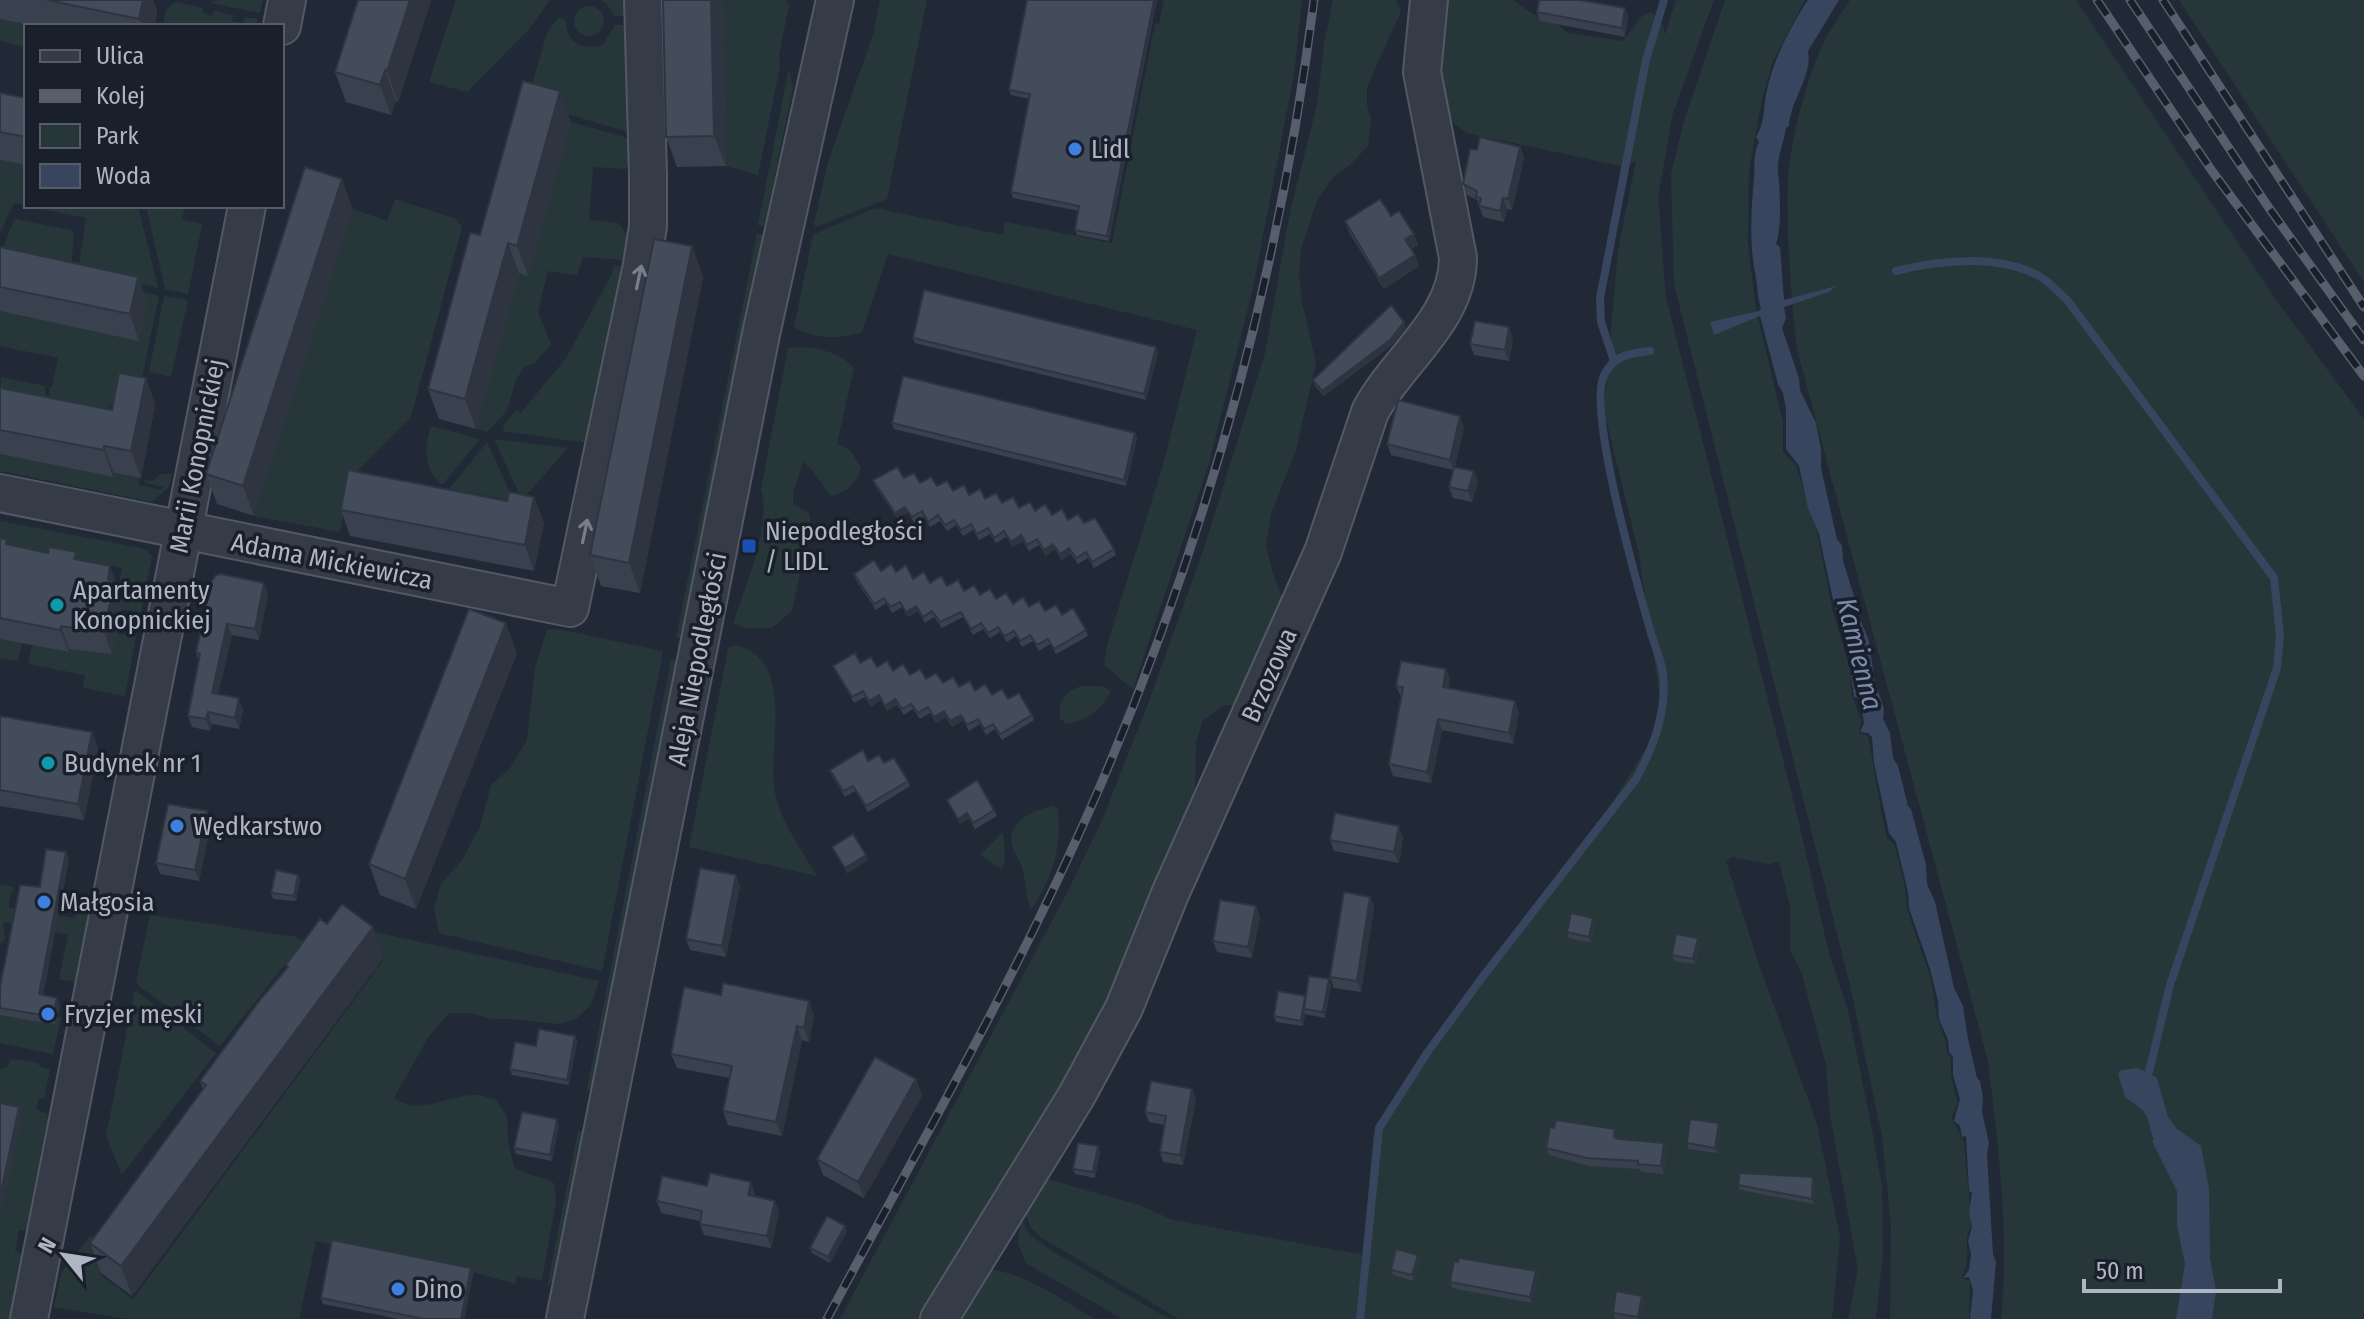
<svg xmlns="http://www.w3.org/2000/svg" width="2364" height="1319" font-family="'Fira Sans Condensed',sans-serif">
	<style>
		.green { fill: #273739 }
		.water { fill: #38455e }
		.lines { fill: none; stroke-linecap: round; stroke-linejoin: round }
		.stream { stroke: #38455e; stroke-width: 8 }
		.minor-casing { stroke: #525964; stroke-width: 40 }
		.minor { stroke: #353b47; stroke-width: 36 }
		.rail-casing { stroke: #575f6d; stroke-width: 9 }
		.rail { stroke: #1a202b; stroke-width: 6; stroke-dasharray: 18; stroke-linecap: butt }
		.wall { fill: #3a414e }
		.shaded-wall { fill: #2f3540 }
		.building { fill: #434c5b; stroke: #2f3540; stroke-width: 2 }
		.oneway { stroke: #787f8b }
		.shop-dot { fill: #3f7fe0; stroke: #1a202b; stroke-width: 3 }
		.transit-dot { fill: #1a4fb4; stroke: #1a202b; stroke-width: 3 }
		.culture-dot { fill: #0f9aa8; stroke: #1a202b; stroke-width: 3 }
		.labels { text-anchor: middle; stroke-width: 7; stroke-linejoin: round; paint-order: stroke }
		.poi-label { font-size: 26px; fill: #afb6c3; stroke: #1a202b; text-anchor: start }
		.street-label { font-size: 26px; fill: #afb6c3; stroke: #1a202b }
		.water-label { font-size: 28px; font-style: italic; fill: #7a8aaa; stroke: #1a202b }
	</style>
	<rect width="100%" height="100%" fill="#222936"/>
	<path class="green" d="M217 0H263L260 13 211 3Z
		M456 0H550L529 29 467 92 429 82Z
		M600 0H633V16H614L607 4Z
		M721 0H785L789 5 779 55 780 67 758 175 726 166Z
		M880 0H927L887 199 816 227 814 224 828 162 874 32Z
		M1164 0H1302L1294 74 1254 283 1209 463 1133 689 1104 665 1107 645 1163 465 1197 330 888 254 862 332C841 340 814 339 794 327L813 235 875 208 1003 235 1005 222 1112 243 1155 23 1159 24Z
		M1333 0H1396L1401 11 1367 87V105L1371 119 1368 146 1350 165 1335 175 1317 200 1301 249 1299 276 1302 302 1316 363 1296 450 1271 514 1266 545 1273 574 1286 608 1243 706 1225 705 1203 720 1196 742 1195 800 1101 1016 1080 1057 922 1319H840L1068 891 1103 818 1146 709 1204 548 1265 353 1290 212 1317 105 1324 45Z
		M1445 0H1513L1533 14 1554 22 1568 33 1623 41 1642 16 1651 12 1662 22 1665 35 1676 0H1714L1673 113 1658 196 1666 297 1796 811 1829 953 1848 1011 1872 1129 1882 1187 1883 1253 1876 1319H1848L1858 1269 1830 1115 1826 1065 1802 974 1790 950V906L1779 861 1769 864 1732 857 1726 861 1758 962 1817 1124 1840 1237 1832 1319H1179L1042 1238 1032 1229 1025 1214 1036 1176 1139 1205 1173 1220 1363 1255 1373 1136 1378 1123 1421 1057 1613 802 1651 740 1660 699 1639 554 1604 411 1618 250 1636 161 1621 166 1466 133 1447 117 1440 67Z
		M1725 0H1805L1773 61 1762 99 1749 171 1748 244 1756 309 1783 422V452L1796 465 1817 532 1833 612 1850 668 1852 696 1861 721 1859 733 1868 736 1884 826 1887 839 1894 843 1904 882 1907 909 1931 980 1937 1017 1946 1042 1947 1053 1951 1058V1077L1958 1103 1951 1117 1964 1142 1970 1206C1968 1214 1972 1218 1971 1226 1970 1230 1967 1234 1967 1239 1967 1259 1969 1258 1962 1278L1970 1281 1969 1319H1890L1891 1225 1882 1136 1850 985 1674 284 1671 174 1683 124Z
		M1850 0H2076L2281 307 2364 419V1319H2001C2010 1234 1998 1145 1988 1061L1797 350C1791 293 1786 235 1788 178 1790 141 1809 69 1827 36 1834 24 1842 12 1850 0Z
		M2179 0H2364V282Z
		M175 2 203 8 202 13 212 16 214 11 233 15 232 21 242 23 245 17 257 19V26H163L166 10Z
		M574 21a15 15 0 1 1 30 0a15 15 0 1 1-30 0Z
		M559 17 566 21C566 43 584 51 603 45L615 25H635L642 136 533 104 529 95 547 33Z
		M0 19 37 26H26V47L0 41Z
		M789 68 793 88 764 227 758 225Z
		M571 122 642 142 635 157 625 169 593 167 589 220 618 223 638 248V261L583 257 577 275 548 271 538 312 551 344 534 364 525 366C513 382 514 388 509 405 506 414 493 425 487 432L476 429 519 273 528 275Z
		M0 160 26 165V205L14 203 0 233Z
		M395 199 456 219 462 227 411 417 350 478 340 532 254 516 353 209 387 221Z
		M29 206H138L158 288 78 271 86 218Z
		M146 206H185L182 220 202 224 188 294 165 289Z
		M14 219 74 231 71 271 0 257Z
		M757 234 763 235 683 639 676 638Z
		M614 265 634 269 594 444 503 431 504 425 516 410 521 413 566 358 612 274Z
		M131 290 159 296 139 392 120 396 95 420 50 412 49 387H52L58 358 0 346V311L139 340Z
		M164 296 188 300 171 377 149 372Z
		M788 348C810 345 839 351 854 368L837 444 850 450 861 468C857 484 847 492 831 496L812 470 803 462 793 492V504L808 512 811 521 792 611 772 628H745L733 623C745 588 772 524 761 489Z
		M1 377 45 386 46 411 0 401Z
		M431 426 480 439 442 485C423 467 424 449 431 426Z
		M494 439 568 448 522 500Z
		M487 442 517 508 500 507 501 498 449 489Z
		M0 454 113 477 114 473 140 478 139 485 162 490 163 487 144 482V480L153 481 161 474H172L169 487 152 502 0 471Z
		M0 521 146 549 152 556 141 613 114 608 122 568 0 543Z
		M557 629 663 651 602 971 439 933 434 910 441 884 462 860 480 827 491 785 510 768 527 740 535 667 547 630Z
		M116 633 136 636 125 696 83 688 85 675 28 664 32 645 69 651 70 646 112 654Z
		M0 638 22 643 18 661 0 658Z
		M736 645C798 662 766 748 775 793 781 823 802 850 817 876L689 847 726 660 728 648Z
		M671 659 680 661 594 1092 587 1090Z
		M1081 686H1102L1111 691C1104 707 1084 723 1066 724L1060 718V703L1070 691Z
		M1052 806 1058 809C1062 848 1052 878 1031 910 1026 897 1026 886 1023 872 1022 863 1016 856 1013 848 1004 822 1032 811 1052 806Z
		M1003 832 1005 860 1002 869 980 855Z
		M0 885 14 887 13 891H11L9 908 74 918 78 899 88 917 75 982 59 979 68 935 3 922 5 939 0 944Z
		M150 915 289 936 293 935 303 942 220 1046 139 986 136 981Z
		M329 922 599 981 591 1005 577 1018 559 1024 510 1019H492L470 1013H449L429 1036 394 1098C422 1117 446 1094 476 1095 482 1095 489 1098 495 1099L507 1117 508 1141 514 1167C527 1176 540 1176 554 1183L556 1202 542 1280 517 1276 515 1284 473 1272 316 1241 299 1319H128L54 1307 61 1273 91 1235 113 1253 99 1274 133 1299 385 958 352 933Z
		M135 990 216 1053 122 1175 106 1136Z
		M0 1015 56 1025 57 1017H61L53 1054 0 1043Z
		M11 1059 38 1063 40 1067 50 1069 44 1099 39 1098 36 1109 48 1114 26 1231 19 1230 15 1251 22 1253 9 1319H0V1069L8 1066Z
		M578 1131 586 1133 555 1279 547 1287Z
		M1021 1218 1029 1234 1052 1251 1169 1319H1122L1026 1263 1018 1243Z
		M987 1269C1026 1273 1062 1300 1095 1319H951Z"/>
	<path class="water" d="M1808 0H1839L1808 51C1813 75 1790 101 1789 126L1786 128C1784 142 1777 157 1778 171 1780 190 1782 228 1776 244L1780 247 1784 300 1836 286 1829 292 1784 307 1786 318 1782 328 1799 378 1800 390 1816 423 1821 449V468L1837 539 1842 546 1843 561 1854 596V604L1869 641 1874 678 1884 709 1883 719 1890 733 1893 758 1898 766 1908 806 1911 809 1926 865 1927 884 1935 902 1954 988 1963 1006 1968 1039 1977 1078 1980 1081 1983 1097 1982 1112 1989 1143 1987 1154 1993 1255 1996 1262 1991 1319H1970L1973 1290 1969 1277 1963 1278 1969 1270 1971 1254 1968 1241 1972 1227 1969 1212 1972 1193 1969 1191 1966 1136 1962 1137 1960 1126 1954 1121 1960 1099 1953 1075V1057L1949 1052 1948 1040 1939 1019 1938 1001 1930 969 1909 908 1908 892 1896 842 1889 833 1874 763 1872 737 1868 733 1860 732 1864 724 1861 699 1854 697 1847 644 1834 604 1819 534 1808 508 1799 466 1786 449V409L1783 393 1778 384 1760 316 1714 335 1710 322 1759 311 1761 308C1757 297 1758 288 1756 278 1749 245 1751 211 1754 178 1755 164 1753 154 1759 142L1756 137C1765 122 1763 111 1766 95 1772 62 1790 27 1808 0Z
		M2138 1068 2157 1078 2168 1117 2177 1129 2201 1146 2209 1188 2210 1258 2216 1291 2212 1319H2176L2185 1264 2177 1225V1191L2152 1141 2154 1139C2150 1131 2150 1127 2148 1120 2145 1108 2133 1104 2125 1097L2118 1074 2121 1070Z"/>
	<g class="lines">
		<path class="stream" d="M1896 271C1940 260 1998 254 2039 276 2050 282 2059 293 2068 301L2274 578 2280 636 2277 668 2170 985 2149 1072
			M1614 361 1601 322 1600 298 1646 60 1664 0
			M1360 1319 1379 1128 1427 1053 1481 979 1636 779C1654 746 1667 712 1663 674 1661 660 1655 646 1651 633 1638 587 1587 412 1604 375 1614 355 1631 353 1650 351"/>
		<defs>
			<path id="minor" d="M282 26 287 0
				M0 493 570 608 642 265 648 226V175L643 0
				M29 1319 247 206
				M565 1319 761 334 835 0
				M939 1319 1077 1095 1124 1008 1170 894 1323 552 1370 412C1396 361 1458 320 1458 258L1422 72 1429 0"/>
		</defs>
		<use href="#minor" class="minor-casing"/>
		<use href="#minor" class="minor"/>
		<defs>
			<path id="rail" d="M2097 0 2212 171 2364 376
				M2130 0 2269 208 2364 340
				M2163 0 2364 307
				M827 1319C917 1150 1014 982 1091 807 1204 550 1279 278 1314 0"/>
		</defs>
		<use href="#rail" class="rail-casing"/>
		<use href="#rail" class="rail"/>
	</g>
	<path class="wall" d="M0 0H153L157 11 155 26H36L0 19Z
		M358 0H431L398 102 396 101 391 115 346 102 335 72Z
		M722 0 726 166 677 167 666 137Z
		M1027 0H1157L1109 241 1077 235 1075 230 1079 211 1013 198 1011 192 1029 99 1011 95 1009 90Z
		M1625 8 1628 17 1625 37 1540 21 1537 12Z
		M0 93 26 98V165L0 160Z
		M571 122 528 276 519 273 476 429 439 419 428 389 480 235Z
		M1520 147 1524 158 1512 210 1507 209 1504 222 1483 217 1477 200 1467 195 1463 184 1477 150Z
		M353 209 254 516 217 504 206 474Z
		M1391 216 1414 234 1418 245 1412 249 1419 266 1384 289 1349 232 1345 221Z
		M692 246 703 277 640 593 601 586 590 555Z
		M0 247 138 277 147 303 139 341 0 311Z
		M1406 328 1392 345 1324 396 1315 386 1313 380Z
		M913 338 1158 352 1146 400 915 343Z
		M1513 338 1509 361 1474 355 1470 344Z
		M146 378 155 405 141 478 114 473 113 477 0 454V388L112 410Z
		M892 423 1135 433 1137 438 1126 486 894 429Z
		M1464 427 1455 467 1474 471 1478 482 1472 502 1453 498 1449 487 1453 470 1391 455 1387 444Z
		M904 478 1084 523 1114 549 1116 555 1094 568 1088 558 1078 564 1071 554 1062 560 1055 549 1046 556 1039 545 1029 551 1023 541 1013 547 1006 537 996 543 990 534 979 540 973 530 963 536 956 525 947 531 940 521 930 527 924 517 914 523 908 512 897 518 875 486 873 480Z
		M534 497 544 523 534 571 350 536 341 510 507 501Z
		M0 538 9 544 79 560 118 588V593L122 605 112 654 69 649V652L0 639Z
		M881 571 896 572 913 579 947 586 1013 604 1062 615 1086 630 1088 636 1056 654 1050 644 1039 651 1033 641 1022 647 1016 636 1007 642 1000 632 990 638 983 629 973 635 963 617 942 628 934 617 925 623 918 611 908 617 902 607 892 613 886 603 876 610 856 580 854 574Z
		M264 583 268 594 259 640 232 635 218 694 243 709 239 729 212 724 210 731 192 727 188 716 199 661 196 653Z
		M517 653 416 909 380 895 369 864Z
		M860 663 1008 699 1032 715 1034 720 1002 740 995 729 986 735 980 724 969 731 963 720 952 727 946 717 936 723 930 713 920 719 913 709 904 715 897 705 887 711 881 700 871 707 865 697 854 703 833 666Z
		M1446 669 1450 680 1448 688 1519 712 1513 744 1442 730 1431 783 1393 776 1389 764 1401 697 1396 686Z
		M0 716 92 732 98 749 84 820 0 806Z
		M868 761 884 763 908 781 910 786 868 812 855 791 845 797 832 776 830 770Z
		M947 800 994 810 997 816 975 829 969 819 960 824Z
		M211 822 199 881 160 874 156 863Z
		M1403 837 1399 863 1334 851 1330 840Z
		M66 852 69 859 43 995 60 1005 56 1025 0 1015V987L40 887Z
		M298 875 300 880 296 901 273 899 271 893Z
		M740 886 726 957 690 950 686 939Z
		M1370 897 1374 908 1361 992 1334 988 1330 977Z
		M1256 906 1260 917 1252 958 1217 952 1213 941Z
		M1595 923 1591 943 1569 938 1567 932Z
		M327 924 384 957 132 1296 101 1273 90 1243 203 1090 200 1081 287 968 286 965Z
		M1700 944 1695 964 1674 961 1672 955Z
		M1329 979 1331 985 1325 1018 1305 1014 1303 1026 1276 1022 1274 1016 1305 996Z
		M814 1015 809 1042 802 1040 782 1136 728 1125 723 1111 730 1078 677 1068 671 1054Z
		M575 1036 577 1042 569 1085 512 1075 510 1069Z
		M916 1079 922 1096 864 1198 823 1175 817 1159Z
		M1192 1089 1196 1099 1183 1165 1163 1162 1160 1152 1164 1125 1149 1122 1145 1112Z
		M559 1125 552 1161 516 1154 514 1148Z
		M1721 1129 1717 1153 1689 1149 1687 1143Z
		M1618 1137V1139L1664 1143 1667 1151 1664 1174 1641 1172 1640 1169 1589 1166 1549 1155 1546 1148Z
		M1100 1151 1095 1178 1075 1174 1073 1169Z
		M1815 1182 1814 1204 1740 1190 1738 1185Z
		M707 1186 755 1193 754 1196 779 1212 771 1248 704 1235 700 1224V1221L661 1213 657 1201Z
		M847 1231 830 1263 812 1253 810 1248Z
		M1418 1255 1420 1261 1414 1281 1393 1275 1391 1270Z
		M471 1268 473 1274 464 1319H399L323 1304 321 1298Z
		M1536 1271 1538 1277 1532 1303 1452 1288 1450 1282Z
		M1642 1296 1644 1301 1640 1319H1615L1613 1313Z"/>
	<path class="shaded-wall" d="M143 0H153L157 11 155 26H142L139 19Z
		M410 0H431L398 102 387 71Z
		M711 0H722L726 166 714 136Z
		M1154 0H1157L1109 241 1107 236Z
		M1625 8 1628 17 1625 37 1622 28Z
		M385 70 396 101 391 115 380 85Z
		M560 91 571 122 528 276 517 246Z
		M1520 147 1524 158 1512 210 1508 199Z
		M342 179 353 209 254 516 243 486Z
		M1503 198 1507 209 1504 222 1500 211Z
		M1414 234 1418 245 1409 250 1405 239Z
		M508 243 519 273 476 429 465 399Z
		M692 246 703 277 640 593 629 563Z
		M1415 255 1419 266 1384 289 1379 278Z
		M138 277 147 303 139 341 130 314Z
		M1404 322 1406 328 1392 345 1324 396 1322 391Z
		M1509 327 1513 338 1509 361 1505 350Z
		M1156 347 1158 352 1146 400 1144 394Z
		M146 378 155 405 141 478 131 451Z
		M1460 416 1464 427 1454 471 1450 460Z
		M1135 433 1137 438 1126 486 1124 480Z
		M104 446 114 473 113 477 104 450Z
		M1474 471 1478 482 1472 502 1468 491Z
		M534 497 544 523 534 571 525 545Z
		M905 507 908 512 897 518 895 513Z
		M1021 535 1023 541 1013 547 1011 542Z
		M1053 544 1055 549 1046 556 1044 550Z
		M1069 548 1071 554 1062 560 1060 554Z
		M110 566 118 588V593L122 605 112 654 104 632 108 579Z
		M264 583 268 594 259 640 255 629Z
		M916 606 918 611 908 617 906 612Z
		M506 623 517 653 416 909 405 879Z
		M227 624 232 635 216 704 212 693Z
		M61 626 69 649V652L60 630Z
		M1446 669 1450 680 1447 698 1443 687Z
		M879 695 881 700 871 707 869 701Z
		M239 698 243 709 239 729 235 718Z
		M895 699 897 705 887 711 885 706Z
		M1515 701 1519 712 1513 744 1509 733Z
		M944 711 946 717 936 723 934 717Z
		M208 712 212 724 210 731 206 719Z
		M961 715 963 720 952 727 950 721Z
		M1438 719 1442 730 1431 783 1427 772Z
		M92 732 98 749 84 820 78 804Z
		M207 811 211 822 199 881 195 870Z
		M967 813 969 819 960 824 958 819Z
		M1399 826 1403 837 1399 863 1394 852Z
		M66 852 69 859 42 1002 39 994Z
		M866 855 868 860 847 874 845 868Z
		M298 875 300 880 296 901 294 896Z
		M736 875 740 886 726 957 722 946Z
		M1370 897 1374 908 1361 992 1357 981Z
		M1256 906 1260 917 1252 958 1248 947Z
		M1593 918 1595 923 1591 943 1589 937Z
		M373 927 384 957 132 1296 121 1266Z
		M1698 938 1700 944 1695 964 1693 959Z
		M1329 979 1331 985 1325 1018 1323 1012Z
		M1305 996 1304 1009 1305 1014 1303 1026 1301 1021Z
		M57 998 60 1005 56 1025 53 1017Z
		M809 1001 814 1015 809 1042 804 1028Z
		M797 1026 802 1040 782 1136 776 1122Z
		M575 1036 577 1042 569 1085 567 1080Z
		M916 1079 922 1096 864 1198 858 1182Z
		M1192 1089 1196 1099 1183 1165 1180 1155Z
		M19 1107 22 1115 0 1220V1197Z
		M557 1119 559 1125 552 1161 550 1155Z
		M1719 1123 1721 1129 1717 1153 1715 1148Z
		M1664 1143 1667 1151 1664 1174 1661 1166Z
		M1098 1146 1100 1151 1095 1178 1093 1172Z
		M1813 1177 1815 1182 1814 1204 1812 1199Z
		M751 1182 755 1193 752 1206 748 1195Z
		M775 1201 779 1212 771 1248 767 1236Z
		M845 1226 847 1231 830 1263 828 1257Z
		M1418 1255 1420 1261 1414 1281 1412 1275Z
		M471 1268 473 1274 464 1319H461Z
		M1536 1271 1538 1277 1532 1303 1530 1297Z
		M1642 1296 1644 1301 1640 1319H1638Z"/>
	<path class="building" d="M47 0H143L139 19Z
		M358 0H410L387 71 385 70 380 85 335 72Z
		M663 0H711L714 136 666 137Z
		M1027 0H1154L1107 236 1075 230 1079 206 1011 192 1030 94 1009 90Z
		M1539 0H1580L1625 8 1622 28 1537 12Z
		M523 81 560 91 517 246 508 243 465 399 428 389 470 233 480 235Z
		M0 93 26 98V137L0 132Z
		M1480 137 1520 147 1508 199 1503 198 1500 211 1479 206 1481 198 1476 197 1477 191 1463 184 1470 149 1477 150Z
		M305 167 342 179 243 486 206 474Z
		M1380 199 1391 216 1399 211 1414 234 1405 239 1415 255 1379 278 1345 221Z
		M654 239 692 246 629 563 590 555Z
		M0 247 138 277 130 314 0 287Z
		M924 290 1156 347 1144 394 913 338Z
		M1391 305 1404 322 1390 340 1322 391 1313 380Z
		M1475 321 1509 327 1505 350 1470 344Z
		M119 373 146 378 131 451 104 446V450L0 430V388L112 410Z
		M903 376 1135 433 1124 480 892 423Z
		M1398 400 1460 416 1450 460 1387 444Z
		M897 467 904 478 914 473 920 483 931 477 937 486 947 481 953 491 964 485 969 495 980 489 985 499 996 493 1002 503 1013 497 1019 508 1030 502 1035 511 1045 504 1052 515 1062 509 1068 520 1078 514 1084 523 1095 518 1114 549 1092 562 1086 552 1076 558 1069 548 1060 554 1053 544 1044 550 1037 539 1027 545 1021 535 1011 542 1004 531 994 538 988 528 977 534 971 524 961 530 954 520 945 525 938 515 928 522 922 511 912 517 905 507 895 513 873 480Z
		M1454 467 1474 471 1468 491 1449 487Z
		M348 470 507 501 509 492 534 497 525 545 341 510Z
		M0 538 7 539 6 544 48 553 49 547 76 552 74 559 110 566 108 579 114 583 104 632 61 626 60 630 0 618Z
		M874 560 881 571 891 564 896 572 906 565 913 579 924 572 930 583 941 576 947 586 958 580 964 591 974 585 980 595 990 589 996 599 1006 593 1013 604 1023 597 1029 607 1039 601 1045 611 1056 605 1062 615 1073 608 1086 630 1054 649 1048 639 1037 645 1030 635 1020 641 1014 631 1004 636 998 627 988 633 981 623 971 629 961 612 940 622 932 611 923 617 916 606 906 612 900 602 890 607 884 598 874 604 854 574Z
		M221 574 264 583 255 629 227 624 212 693 239 698 235 718 208 712 206 719 188 716 200 654 196 653 211 582 216 575Z
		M469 609 506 623 405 879 369 864Z
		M855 653 860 663 871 657 877 667 887 661 893 671 903 664 910 675 920 669 926 679 936 673 943 683 953 677 959 687 970 681 975 691 985 684 992 695 1002 689 1008 699 1019 693 1032 715 1000 734 993 724 984 729 978 719 967 725 961 715 950 721 944 711 934 717 928 707 918 713 911 704 902 709 895 699 885 706 879 695 869 701 863 691 852 697 833 666Z
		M1401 661 1446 669 1443 687 1515 701 1509 733 1438 719 1427 772 1389 764 1403 687 1396 686Z
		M0 716 92 732 78 804 0 790Z
		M863 750 868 761 879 755 884 763 894 758 908 781 866 806 853 786 843 791 830 770Z
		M977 780 994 810 973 823 967 813 958 819 947 800Z
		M168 804 207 811 195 870 156 863Z
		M1335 813 1399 826 1394 852 1330 840Z
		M853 834 866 855 845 868 832 847Z
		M46 849 66 852 39 994 57 998 53 1017 0 1008V987L20 885 40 887Z
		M700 868 736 875 722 946 686 939Z
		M276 870 298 875 294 896 271 893Z
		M1344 892 1370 897 1357 981 1330 977Z
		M1220 900 1256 906 1248 947 1213 941Z
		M342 904 373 927 121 1266 90 1243 206 1085 200 1081 260 1000 288 967 286 965 320 919 327 924Z
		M1571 913 1593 918 1589 937 1567 932Z
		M1676 934 1698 938 1693 959 1672 955Z
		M1309 976 1329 979 1323 1012 1304 1009Z
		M723 983 809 1001 804 1028 797 1026 776 1122 723 1111 732 1066 671 1054 684 987 721 995Z
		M1278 991 1305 996 1301 1021 1274 1016Z
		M539 1029 575 1036 567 1080 510 1069 515 1042 536 1046Z
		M875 1057 916 1079 858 1182 817 1159Z
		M1151 1081 1192 1089 1180 1155 1160 1152 1166 1116 1145 1112Z
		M0 1103 19 1107 0 1197Z
		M522 1112 557 1119 550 1155 514 1148Z
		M1690 1119 1719 1123 1715 1148 1687 1143Z
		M1556 1120 1615 1129 1614 1137 1619 1139 1664 1143 1661 1166 1638 1164V1161L1587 1158 1546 1148 1550 1127 1554 1128Z
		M1078 1143 1098 1146 1093 1172 1073 1169Z
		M710 1173 751 1182 748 1195 775 1201 767 1236 700 1224 702 1211 657 1201 662 1176 707 1186Z
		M1740 1173 1813 1177 1812 1199 1738 1185Z
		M827 1216 845 1226 828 1257 810 1248Z
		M332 1240 471 1268 461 1319H424L321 1298Z
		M1396 1249 1418 1255 1412 1275 1391 1270Z
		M1459 1258 1536 1271 1530 1297 1450 1282 1454 1261 1458 1262Z
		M1616 1291 1642 1296 1638 1317 1613 1313Z"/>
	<defs><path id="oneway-shaft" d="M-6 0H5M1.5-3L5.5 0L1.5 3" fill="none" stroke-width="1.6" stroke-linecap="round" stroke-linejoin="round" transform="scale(2)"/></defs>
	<g class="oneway">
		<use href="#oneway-shaft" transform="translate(639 277) rotate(-78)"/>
		<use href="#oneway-shaft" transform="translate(585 531) rotate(-78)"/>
	</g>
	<g class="shop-dot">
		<circle cx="1075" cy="149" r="8"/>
		<circle cx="177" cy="826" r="8"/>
		<circle cx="44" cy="902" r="8"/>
		<circle cx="48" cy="1014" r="8"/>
		<circle cx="398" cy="1289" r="8"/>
	</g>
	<rect class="transit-dot" x="741" y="538" width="16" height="16" rx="4"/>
	<g class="culture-dot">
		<circle cx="57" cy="605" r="8"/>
		<circle cx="48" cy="763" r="8"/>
	</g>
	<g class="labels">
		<g class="poi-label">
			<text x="1091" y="158">Lidl</text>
			<text x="765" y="540">Niepodległości<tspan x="765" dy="30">/ LIDL</tspan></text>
			<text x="73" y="599">Apartamenty<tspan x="73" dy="30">Konopnickiej</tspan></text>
			<text x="64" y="772">Budynek nr 1</text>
			<text x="193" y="835">Wędkarstwo</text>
			<text x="60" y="911">Małgosia</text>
			<text x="64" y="1023">Fryzjer męski</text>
			<text x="414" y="1298">Dino</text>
		</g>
		<g class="street-label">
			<text transform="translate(197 456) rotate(-79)" y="9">Marii Konopnickiej</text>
			<text transform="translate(332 561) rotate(11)" y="9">Adama Mickiewicza</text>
			<text transform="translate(697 659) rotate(-79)" y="9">Aleja Niepodległości</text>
			<text transform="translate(1269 675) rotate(-66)" y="9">Brzozowa</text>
		</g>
		<g class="water-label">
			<text transform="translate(1860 654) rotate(76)" y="10">Kamienna</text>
		</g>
	</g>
	<rect x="24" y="24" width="260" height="184" fill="#1a202b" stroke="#565c68" stroke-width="2"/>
	<rect x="40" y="50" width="40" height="12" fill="#353b47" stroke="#565c68" stroke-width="2"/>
	<text x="96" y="64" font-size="24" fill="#afb6c3">Ulica</text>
	<rect x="40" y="90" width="40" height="12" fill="#575f6d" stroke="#565c68" stroke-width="2"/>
	<text x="96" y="104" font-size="24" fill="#afb6c3">Kolej</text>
	<rect x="40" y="124" width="40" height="24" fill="#273739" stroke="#565c68" stroke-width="2"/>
	<text x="96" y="144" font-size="24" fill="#afb6c3">Park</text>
	<rect x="40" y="164" width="40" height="24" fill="#38455e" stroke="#565c68" stroke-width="2"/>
	<text x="96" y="184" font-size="24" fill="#afb6c3">Woda</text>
	<g transform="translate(64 1255) rotate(300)" stroke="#1a202b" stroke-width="6" paint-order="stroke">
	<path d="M0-6L14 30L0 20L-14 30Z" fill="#afb6c3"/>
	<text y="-12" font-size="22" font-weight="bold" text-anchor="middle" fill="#afb6c3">N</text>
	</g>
	<path d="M2084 1279v12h196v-12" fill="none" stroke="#afb6c3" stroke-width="4"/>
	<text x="2096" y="1279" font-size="24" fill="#afb6c3" stroke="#1a202b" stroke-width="6" paint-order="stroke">50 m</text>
</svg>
